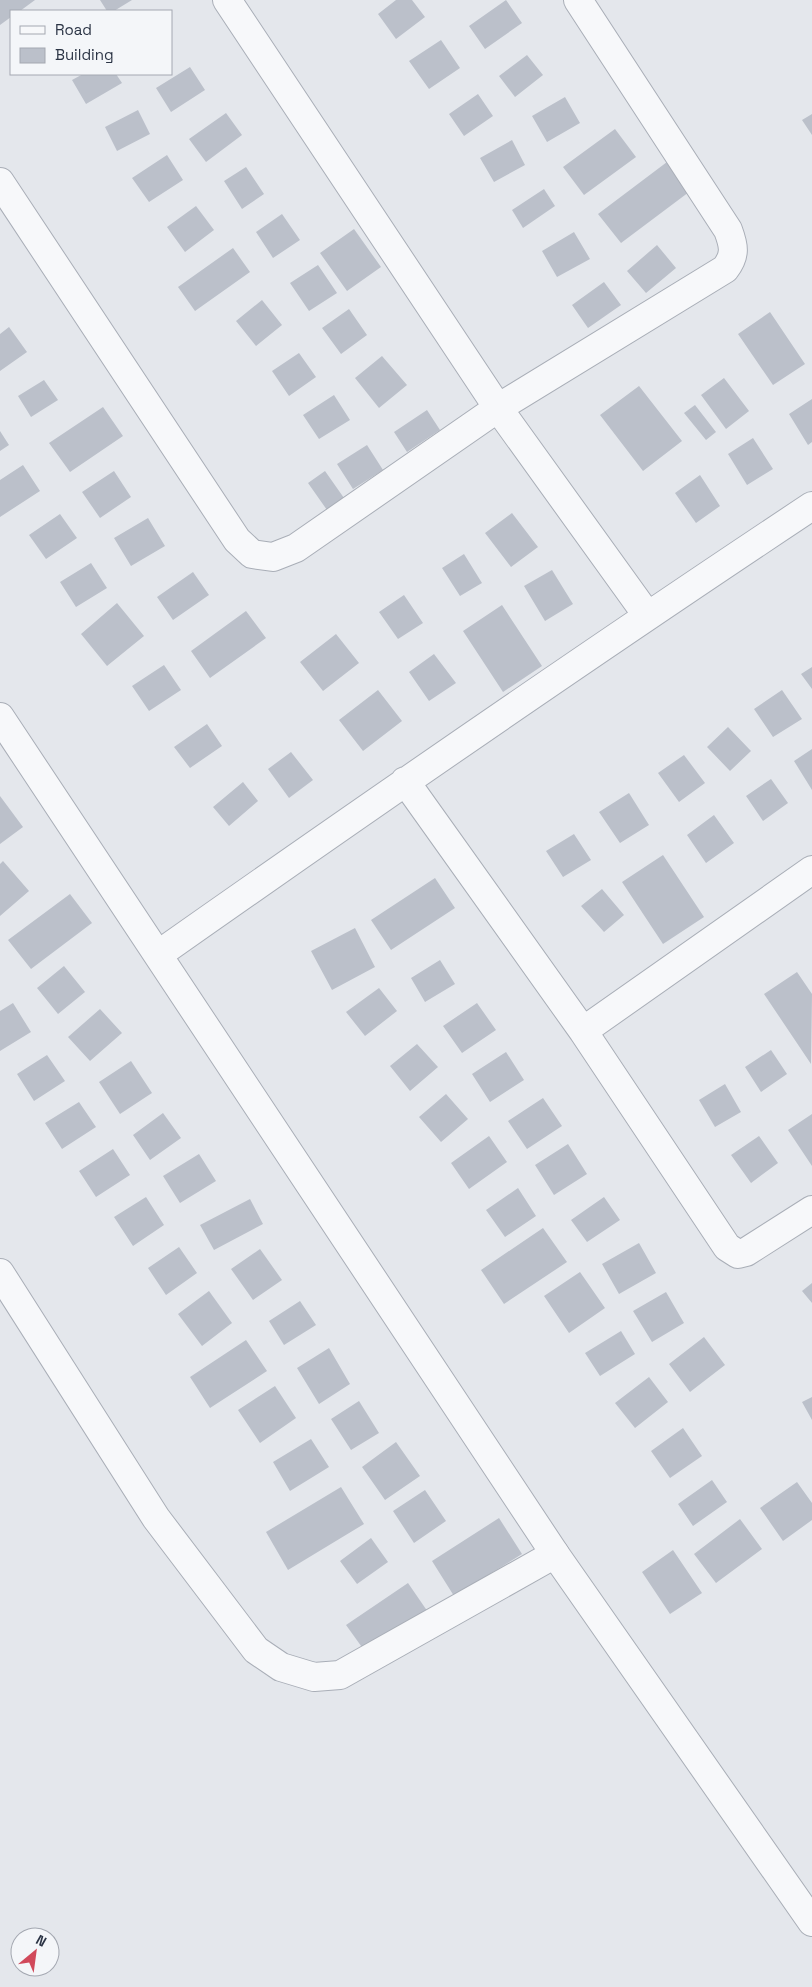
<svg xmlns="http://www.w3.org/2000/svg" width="812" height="1987" font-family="'Space Grotesk',sans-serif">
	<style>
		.building { fill: #bbc0ca }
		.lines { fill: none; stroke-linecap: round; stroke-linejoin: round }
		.minor-casing { stroke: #a9aeb7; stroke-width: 30 }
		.tertiary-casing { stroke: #a9aeb7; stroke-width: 30 }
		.minor { stroke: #f7f8fa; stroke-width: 28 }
		.tertiary { stroke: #f7f8fa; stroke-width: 28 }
	</style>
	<rect width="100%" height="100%" fill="#e4e7ec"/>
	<path class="building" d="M0 0H35L20 11H11V17L0 25Z
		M100 0H132L114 11H107Z
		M396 0H412L425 17 396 39 378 14Z
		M506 0 522 23 485 49 469 26Z
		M441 40 460 68 429 89 409 61Z
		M527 55 543 75 515 97 499 76Z
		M190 67 205 90 171 112 156 88Z
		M83 74H116L122 83 86 104 72 80Z
		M478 94 493 116 464 136 449 114Z
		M565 97 580 123 547 142 532 116Z
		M138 110 150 134 117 151 105 127Z
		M226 113 242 135 206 162 189 139Z
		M812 114V135L802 120Z
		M615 129 636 157 584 195 563 167Z
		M512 140 525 165 494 182 480 158Z
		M167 155 183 180 149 202 132 178Z
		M667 162 689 192 621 243 598 214Z
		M246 167 264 194 242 209 224 181Z
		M544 189 555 206 523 228 512 210Z
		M196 206 214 230 185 252 167 227Z
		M282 214 300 240 273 258 256 232Z
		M354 229 381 267 347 291 320 253Z
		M574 232 590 259 557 277 542 251Z
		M657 245 676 268 646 293 627 271Z
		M233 248 250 272 195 311 178 287Z
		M318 265 337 293 309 311 290 283Z
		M604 282 621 305 588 328 572 305Z
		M262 300 282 325 256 346 236 321Z
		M349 309 367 335 341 354 322 328Z
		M770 312 805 364 773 385 738 334Z
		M9 327 27 352 0 371V334Z
		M299 353 316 377 289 396 272 371Z
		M382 356 407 385 379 408 355 378Z
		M724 378 749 411 726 429 701 395Z
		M44 380 58 400 31 417 18 396Z
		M639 386 682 441 643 471 600 415Z
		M334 395 350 420 319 439 303 415Z
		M812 399V442L808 445 789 414Z
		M695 405 716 432 706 440 684 413Z
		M103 407 123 436 70 472 49 443Z
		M427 410 440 430 407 452 394 432Z
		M0 431 9 445 0 451Z
		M753 438 773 469 747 485 728 454Z
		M367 445 383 470 353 489 337 464Z
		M23 465 40 491 0 517V480Z
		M114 471 131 497 100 518 82 492Z
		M325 471 344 498 327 510 308 483Z
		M700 475 720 506 696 523 675 493Z
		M512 513 538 547 511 567 485 533Z
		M60 514 77 538 46 559 29 535Z
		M148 518 165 546 131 566 114 538Z
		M464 554 482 583 460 596 442 568Z
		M91 563 107 588 76 607 60 582Z
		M552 570 573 604 545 621 524 586Z
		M193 572 209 595 173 620 157 597Z
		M404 595 423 623 398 639 379 612Z
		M117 603 144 636 107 666 81 634Z
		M502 605 542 666 503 692 463 631Z
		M246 611 266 638 210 678 191 651Z
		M336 634 359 663 323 691 300 662Z
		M434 654 456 683 429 701 409 672Z
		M164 665 181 690 149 711 132 686Z
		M812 667V689L801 674Z
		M378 690 402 721 363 751 339 720Z
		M782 690 802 719 773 737 754 709Z
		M207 724 222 746 190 768 174 747Z
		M728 727 751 751 730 771 707 747Z
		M812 749V790L794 761Z
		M291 752 313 780 289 798 268 769Z
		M684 755 705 783 679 802 658 773Z
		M771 779 788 803 763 821 746 796Z
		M243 782 258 801 229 826 213 807Z
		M629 793 649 825 620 843 599 812Z
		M0 796 23 827 0 844Z
		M714 815 734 843 706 863 687 835Z
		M574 834 591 860 563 877 546 851Z
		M663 855 704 917 663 944 622 882Z
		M3 861 29 891 0 916V864Z
		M435 878 455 908 391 950 371 920Z
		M602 889 624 915 604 932 581 906Z
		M70 894 92 923 31 969 8 940Z
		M355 928 375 967 332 990 311 951Z
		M440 960 455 984 425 1002 411 978Z
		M64 966 85 992 58 1014 37 988Z
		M797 972 812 994 811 1064 764 994Z
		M379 988 397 1011 365 1036 346 1012Z
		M13 1003 31 1032 0 1051V1011Z
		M477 1003 496 1030 462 1053 443 1026Z
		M100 1009 122 1033 90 1061 68 1037Z
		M417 1044 438 1067 410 1091 390 1066Z
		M771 1050 787 1074 761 1092 745 1067Z
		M506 1052 524 1080 490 1102 472 1074Z
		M47 1055 65 1081 34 1101 17 1074Z
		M131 1061 152 1093 120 1114 99 1082Z
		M725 1084 741 1112 715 1127 699 1100Z
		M446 1094 468 1119 441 1142 419 1117Z
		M543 1098 562 1126 527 1149 508 1121Z
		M79 1102 96 1127 62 1149 45 1123Z
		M163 1113 181 1138 150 1160 133 1135Z
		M812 1114V1166L788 1130Z
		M489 1136 507 1162 469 1189 451 1163Z
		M759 1136 778 1163 751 1183 731 1155Z
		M568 1144 587 1174 554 1195 535 1165Z
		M113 1149 130 1175 96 1197 79 1171Z
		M199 1154 216 1181 180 1203 163 1176Z
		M518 1188 536 1216 505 1237 486 1210Z
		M146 1197 164 1225 133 1246 114 1217Z
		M604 1197 620 1220 587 1242 571 1220Z
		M250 1199 263 1224 214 1250 200 1225Z
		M543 1228 567 1262 504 1304 481 1270Z
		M639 1243 656 1273 619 1294 602 1264Z
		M179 1247 197 1273 166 1295 148 1268Z
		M260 1249 282 1280 253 1300 231 1269Z
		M580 1272 605 1308 569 1333 544 1296Z
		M812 1283V1303L802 1291Z
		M209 1291 232 1323 202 1346 178 1314Z
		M666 1292 684 1323 652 1342 633 1311Z
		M300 1301 316 1325 284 1345 269 1321Z
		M621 1331 635 1354 600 1376 585 1353Z
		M704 1337 725 1365 690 1392 669 1364Z
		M246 1340 267 1371 210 1408 190 1377Z
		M329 1348 350 1384 319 1404 297 1368Z
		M649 1377 668 1402 635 1428 615 1403Z
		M275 1386 296 1418 260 1443 238 1410Z
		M812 1397V1420L802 1402Z
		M359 1401 379 1433 351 1450 331 1419Z
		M683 1428 702 1456 670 1478 651 1451Z
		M311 1439 329 1467 290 1491 273 1462Z
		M396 1442 420 1476 385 1500 362 1467Z
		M712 1480 727 1502 693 1526 678 1504Z
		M797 1482 812 1503V1520L783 1541 760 1508Z
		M341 1487 364 1524 288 1570 266 1532Z
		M425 1490 446 1521 414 1543 393 1511Z
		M499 1518 522 1554 454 1596 432 1561Z
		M740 1519 762 1549 716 1583 694 1554Z
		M371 1538 388 1562 357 1584 340 1561Z
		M673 1550 702 1593 670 1614 642 1572Z
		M408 1583 430 1615 369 1657 346 1625Z"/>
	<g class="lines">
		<defs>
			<path id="minor" d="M227 0 498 408 647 615
				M0 182 237 540 252 554 273 557 296 548 498 408 725 269C736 255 734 246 728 230L578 0
				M405 781 583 1031 727 1247 738 1254 746 1252 812 1210
				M159 954C375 802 592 652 812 506
				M583 1031 812 870
				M0 1273 156 1518 256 1650 281 1667 314 1677 340 1675 555 1554"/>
			<path id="tertiary" d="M0 717 555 1554 812 1922"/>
		</defs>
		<use href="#minor" class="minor-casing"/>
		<use href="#tertiary" class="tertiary-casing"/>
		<use href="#minor" class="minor"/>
		<use href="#tertiary" class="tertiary"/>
	</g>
	<rect x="10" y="10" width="162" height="65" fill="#f4f6f9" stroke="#a4a8b1"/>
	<rect x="20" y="26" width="25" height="8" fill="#f7f8fa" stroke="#a4a8b1"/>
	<text x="55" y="35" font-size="15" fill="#2b3445">Road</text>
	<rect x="20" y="48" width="25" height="15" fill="#bbc0ca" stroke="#a4a8b1"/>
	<text x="55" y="60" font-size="15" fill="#2b3445">Building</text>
	<g transform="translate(35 1952) rotate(29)"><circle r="24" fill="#f4f6f9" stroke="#a4a8b1"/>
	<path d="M0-4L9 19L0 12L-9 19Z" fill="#d1495b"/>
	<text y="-8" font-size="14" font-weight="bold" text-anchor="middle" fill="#2b3445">N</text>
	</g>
</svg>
